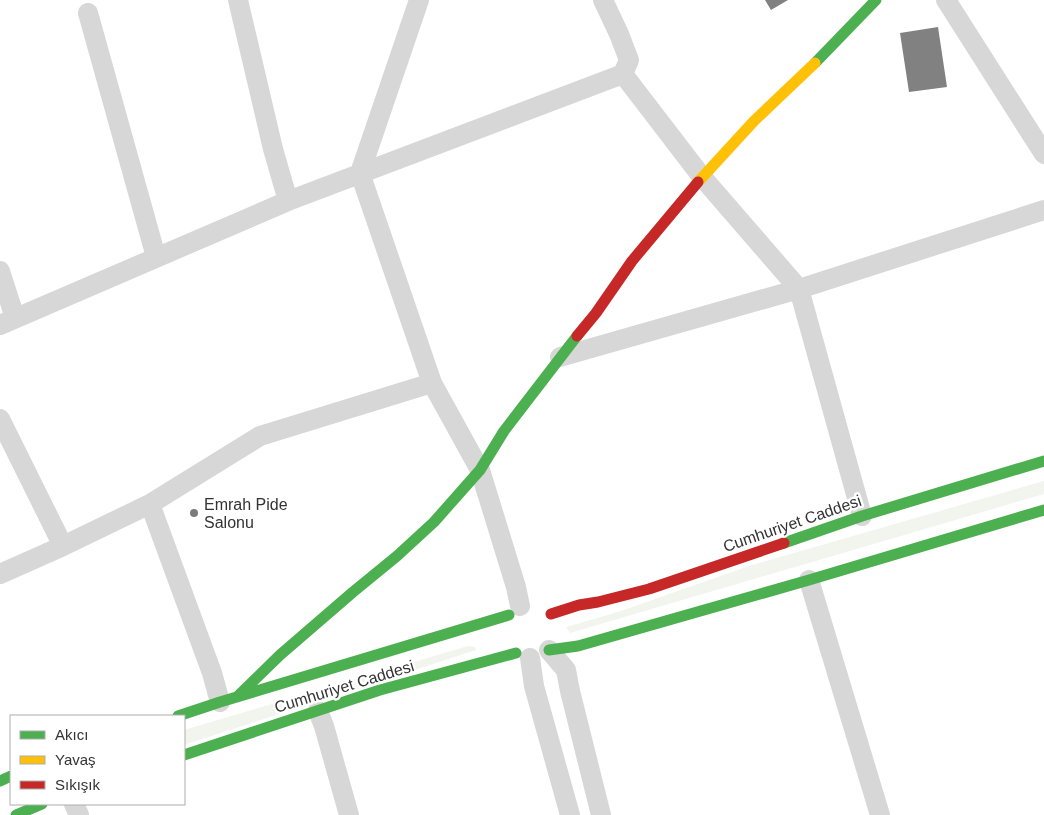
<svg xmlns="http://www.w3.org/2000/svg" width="1044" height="815" font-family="Arial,sans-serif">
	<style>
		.green { fill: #f1f5ed }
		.building { fill: #818181 }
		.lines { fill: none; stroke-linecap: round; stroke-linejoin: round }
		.street { stroke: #d7d7d7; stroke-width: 20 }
		.fast { stroke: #4caf50; stroke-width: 11 }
		.slow { stroke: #ffc107; stroke-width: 11 }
		.jam { stroke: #c62828; stroke-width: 11 }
		.poi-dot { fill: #7a7a7a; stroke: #fff; stroke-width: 2 }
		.labels { text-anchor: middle; stroke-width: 5; stroke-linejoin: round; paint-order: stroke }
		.poi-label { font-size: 16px; fill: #333; stroke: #fff; text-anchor: start }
		.street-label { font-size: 16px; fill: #333; stroke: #fff }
	</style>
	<rect width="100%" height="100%" fill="#fff"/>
	<path class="green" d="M1044 481V494L570 633 566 627 618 612 749 566Z
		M468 646 475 647 476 650 184 745V730Z"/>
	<path class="building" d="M765 0H788L771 10Z
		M938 27 947 87 909 92 900 33Z"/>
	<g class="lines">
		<path class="street" d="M238 0 273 149 288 201
			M419 0 360 173 432 383 480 470 516 587 520 606
			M603 0 619 34 629 60 623 74 702 177 799 289 862 516
			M946 0 1044 154
			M88 13 156 257
			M0 271 15 318
			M0 325 288 201 623 74
			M560 357 799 289 1044 210
			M0 419 63 546
			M150 504 212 673 220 702
			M0 574 63 546 150 504 260 436 432 383
			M809 580 880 815
			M549 650 566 670 570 691 601 815
			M530 658 534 686 570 815
			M318 711 324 726 349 815
			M74 804 79 815"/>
		<path class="fast" d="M815 63 876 0
			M784 543 862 516 1044 461
			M549 650 578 646 809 580 1044 510
			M237 697 280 655 353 592 397 556 434 522 480 470 504 431 577 336
			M178 716 220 702 509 615
			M184 755 380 690 516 653
			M0 781 11 776
			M16 815 42 804"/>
		<path class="slow" d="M698 182 754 121 815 63"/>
		<path class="jam" d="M577 336 596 313 632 261 698 182
			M551 614 579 605 598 602 649 589 784 543"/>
	</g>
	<circle class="poi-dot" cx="194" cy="513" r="5"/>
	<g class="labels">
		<g class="poi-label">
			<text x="204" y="510">Emrah Pide<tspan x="204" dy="18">Salonu</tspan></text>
		</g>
		<g class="street-label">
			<text transform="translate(792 523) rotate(-19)" y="6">Cumhuriyet Caddesi</text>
			<text transform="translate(344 686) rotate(-17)" y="6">Cumhuriyet Caddesi</text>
		</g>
	</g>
	<rect x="10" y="715" width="175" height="90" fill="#ffffff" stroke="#adadad"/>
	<rect x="20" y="731" width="25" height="8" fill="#4caf50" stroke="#adadad"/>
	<text x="55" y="740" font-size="15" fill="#333333">Akıcı</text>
	<rect x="20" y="756" width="25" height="8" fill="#ffc107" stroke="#adadad"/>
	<text x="55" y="765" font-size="15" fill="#333333">Yavaş</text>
	<rect x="20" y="781" width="25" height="8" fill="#c62828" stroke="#adadad"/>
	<text x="55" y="790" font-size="15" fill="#333333">Sıkışık</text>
</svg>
